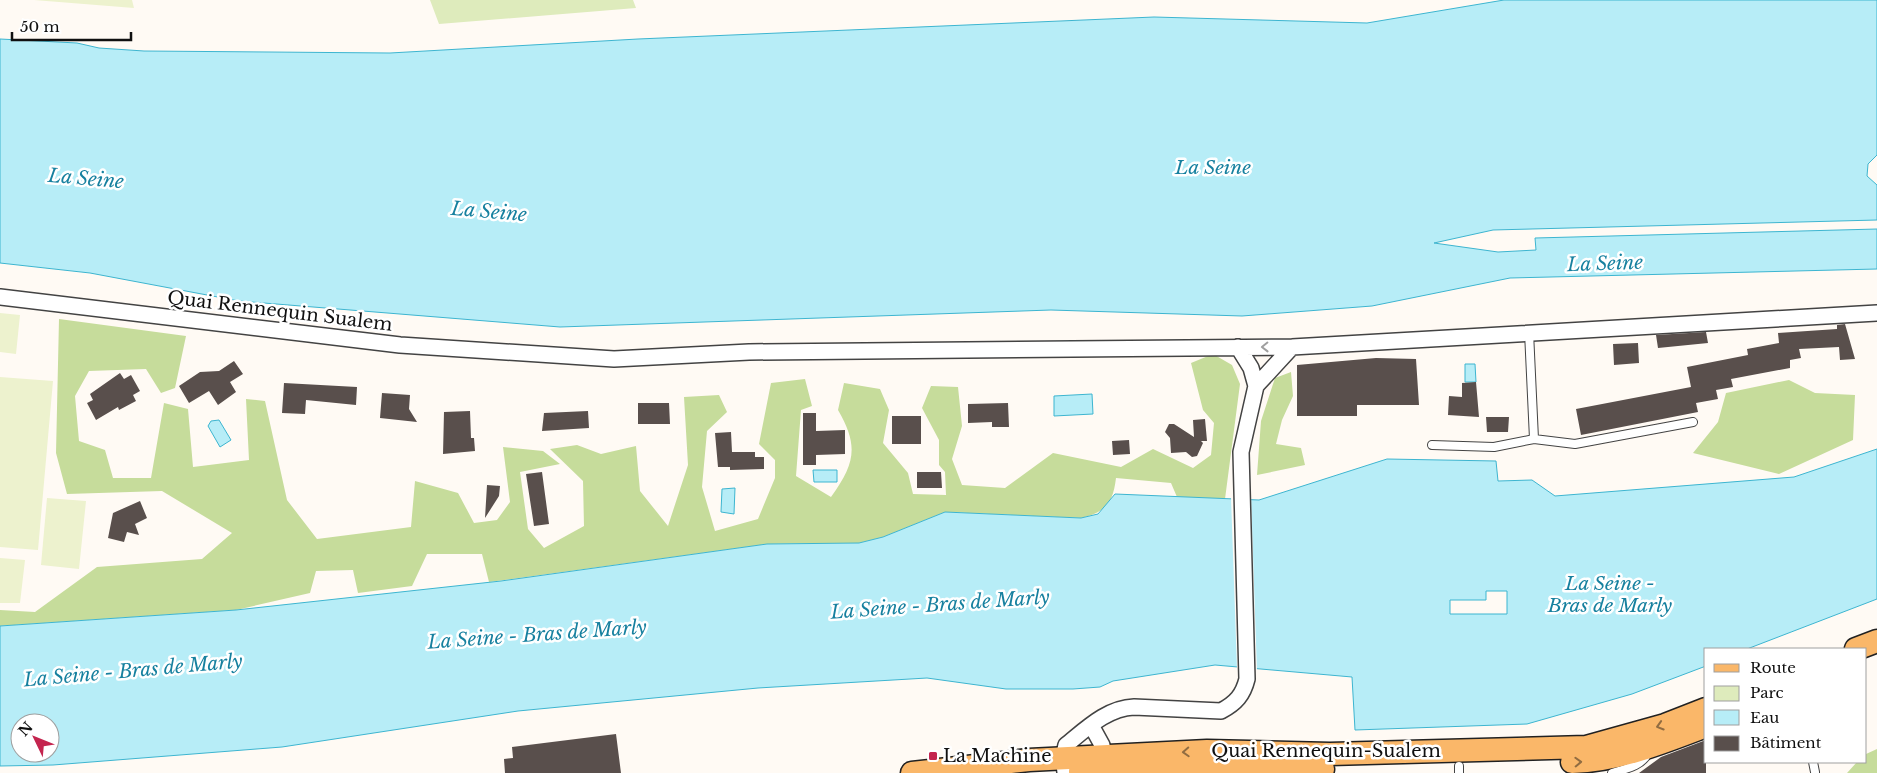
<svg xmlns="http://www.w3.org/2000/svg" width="1877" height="773" font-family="'Libre Baskerville',serif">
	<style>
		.green { fill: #deebbc }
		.forest { fill: #c6dc9b }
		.pitch { fill: #edf2ce }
		.water { fill: #b7edf7; stroke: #3db5d0; fill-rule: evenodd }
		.pier { fill: #fffaf4 }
		.building { fill: #594f4c }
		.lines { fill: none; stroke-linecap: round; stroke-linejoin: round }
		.service-casing { stroke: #434343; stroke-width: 10 }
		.minor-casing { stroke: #434343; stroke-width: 18 }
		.primary-casing { stroke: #212121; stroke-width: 25 }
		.service { stroke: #fff; stroke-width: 8 }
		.minor { stroke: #fff; stroke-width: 15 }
		.primary { stroke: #fab769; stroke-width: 22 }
		.oneway { stroke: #9f9f9f }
		.oneway2 { stroke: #916c41 }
		.poi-dot { fill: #c4254f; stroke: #fff; stroke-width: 2 }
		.labels { text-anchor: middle; stroke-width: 5; stroke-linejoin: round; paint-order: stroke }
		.street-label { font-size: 18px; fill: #101010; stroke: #fff }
		.poi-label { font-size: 18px; fill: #101010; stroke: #fff; text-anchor: start }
		.water-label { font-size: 19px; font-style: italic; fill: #16809f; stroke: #fff }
	</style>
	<rect width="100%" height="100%" fill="#fffaf4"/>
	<path class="green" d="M430 0H633L636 8 439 24Z"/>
	<path class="forest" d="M59 319 186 336 175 388 161 393 146 369 89 371 75 396 79 441 105 450 113 478H151L164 403 188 409 193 467 249 460 246 399 265 401 287 500 317 539 411 527 415 481 458 493 474 523 497 520 510 502 503 447 543 451 560 464 520 472 528 529 544 548 584 526 583 481 550 449 577 445 601 454 636 446 640 491 668 526 688 465 684 397 719 395 727 412 707 431 702 487 715 531 758 519 775 478V460L759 444 771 383 805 379 812 406 801 410 796 476 831 497C855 464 859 446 838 410L844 383 880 389 889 410 883 443 908 473 913 494 946 495 945 472 939 465V440L922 408 931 386 958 387 962 426 952 459 962 485 1005 488 1053 453 1121 467 1153 449 1193 468 1211 455 1214 423 1203 410 1191 363 1213 354 1232 365 1240 384 1225 499 1177 497 1171 483 1116 478C1113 503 1106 512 1081 518L945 512 883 537 859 543 767 544 489 582 482 554H427L412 586 358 593 353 570 316 571 310 593 236 610 0 626V610L35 612 97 567 202 559 232 533 162 491 67 494 56 453Z
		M1291 372 1293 396 1282 420 1276 444 1301 448 1305 465 1257 475 1261 421 1275 378Z
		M1789 380 1815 393 1855 395 1853 440 1779 474 1693 453 1718 422 1726 393Z
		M1877 749V773H1847L1857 762H1866V754Z"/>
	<path class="pitch" d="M34 0H132L134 8Z
		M0 313 20 315 16 354 0 352Z
		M0 377 53 381 38 550 0 547Z
		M47 498 86 501 79 569 41 565Z
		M0 558 25 560 20 603H0Z"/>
	<path class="water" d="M1504 0H1877V155L1868 164 1867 176 1877 185V220L1493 230 1434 243 1498 252 1536 250 1535 238 1877 229V269L1510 278 1372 306 1242 316 1051 310 560 327 239 301 90 273 0 263V39L77 43 99 48 144 51 390 53 638 39 1154 17 1367 23Z
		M1465 364H1475L1476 382H1465Z
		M1092 394 1093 414 1054 416V396Z
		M219 420 231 440 220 447 208 426 211 421Z
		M1877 449V599L1747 649H1706V666L1632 694 1527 724 1355 730 1352 677 1215 665 1113 681 1100 687 1073 689H1006L927 678 758 688 518 711 282 747 53 765 0 766V626L236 610 501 581 767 544 859 543 883 537 945 512 1081 518 1098 514 1115 494 1259 500 1387 459 1496 461 1498 481 1532 480 1555 496 1794 477ZM1486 591H1507V614H1450V600H1486ZM20 723H50V753H20Z
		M813 470H837V482H814Z
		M735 488 734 514 721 512 722 489Z"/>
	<path class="pier" d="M1231 497H1251L1257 671 1237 669Z"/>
	<path class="building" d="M1845 324 1855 359 1840 360 1839 347 1799 349 1801 358 1790 360V368L1731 379 1733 387 1716 390 1718 399 1696 403 1698 412 1581 435 1576 409 1691 387 1687 367 1748 355 1747 349 1779 343 1778 333 1837 329V325Z
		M1706 332 1708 343 1658 348 1656 335Z
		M1638 343 1639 363 1614 365 1613 344Z
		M1376 358 1416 359 1419 405H1357V416H1297V365Z
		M234 361 243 374 230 382 236 392 218 405 209 391 189 403 179 386 200 372 219 371Z
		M120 373 124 379 131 375 140 391 133 395 136 401 119 410 118 407 96 420 87 403 93 400 90 394Z
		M1476 382 1479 417 1448 415 1449 396 1462 397V383Z
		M284 383 357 387 356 405 306 400 305 414 282 413Z
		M382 393 410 395 409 409 417 422 380 418Z
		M638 403H669L670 424H638Z
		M1008 403 1009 427H992V422L968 423V404Z
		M470 411 471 438H474L475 451 443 454 444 412Z
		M588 411 589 428 542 431 544 413Z
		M803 413H816V431L845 430V454L816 455V465H803Z
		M892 416H921V444H892Z
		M1486 417H1509L1508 432H1487Z
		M1205 419 1207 441H1201L1203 443 1197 456 1192 457 1186 452 1171 453 1170 438 1165 432 1169 424H1174L1194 437 1193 420Z
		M731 432 732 452H755V457H764V469L730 470V467H718L715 433Z
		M1129 440 1130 454 1113 455 1112 441Z
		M542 472 549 524 534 526 526 474Z
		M917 472H941L942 488H917Z
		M487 485 500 486 499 496 485 518Z
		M140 501 147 518 135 524 139 535 127 532 124 542 108 538 113 513Z
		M616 734 621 773H505L504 759 513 758 512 747Z
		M1706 740V773H1639L1661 757Z"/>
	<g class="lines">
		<defs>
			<path id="service" d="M1529 332 1534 439
				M1432 445 1494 447 1534 439 1575 444 1693 422
				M1813 762 1815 772
				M1459 766V773
				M1612 773C1625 769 1642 766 1648 753"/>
			<path id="minor" d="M0 297 400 345 614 359 749 352 1292 347 1877 313
				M1256 386 1292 347
				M1091 725 1102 745 1104 765
				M1065 772 1063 758 1066 745C1086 729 1107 708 1134 707L1221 711C1236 703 1243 695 1247 679L1241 452 1256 386 1251 368 1238 347"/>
			<path id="primary" d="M1856 649 1877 641
				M1572 762C1618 761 1664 742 1706 726
				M1080 771 1148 773 1323 769
				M912 773 1029 760 1207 751 1330 754 1586 747 1665 725 1706 709"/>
		</defs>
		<use href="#service" class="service-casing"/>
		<use href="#minor" class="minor-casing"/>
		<use href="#primary" class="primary-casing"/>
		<use href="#service" class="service"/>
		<use href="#minor" class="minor"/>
		<use href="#primary" class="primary"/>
	</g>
	<defs><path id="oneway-chevron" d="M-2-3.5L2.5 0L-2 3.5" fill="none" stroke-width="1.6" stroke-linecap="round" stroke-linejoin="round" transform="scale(1.25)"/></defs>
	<use class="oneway" href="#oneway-chevron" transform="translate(1265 347) rotate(179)"/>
	<g class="oneway2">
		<use href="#oneway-chevron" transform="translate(1660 726) rotate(163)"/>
		<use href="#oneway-chevron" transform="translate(1186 752) rotate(177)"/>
		<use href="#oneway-chevron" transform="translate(1578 762) rotate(-2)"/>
	</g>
	<rect class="poi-dot" x="928" y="751" width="10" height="10" rx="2.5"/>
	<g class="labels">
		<g class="street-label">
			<text transform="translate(280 311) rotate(7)" y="6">Quai Rennequin Sualem</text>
			<text x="1326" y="757">Quai Rennequin-Sualem</text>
		</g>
		<g class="poi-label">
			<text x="943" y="762">La Machine</text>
		</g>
		<g class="water-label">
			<text x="1213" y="174">La Seine</text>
			<text transform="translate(86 178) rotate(5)" y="7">La Seine</text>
			<text transform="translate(489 211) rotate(5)" y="7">La Seine</text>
			<text transform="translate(1605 263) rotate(-2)" y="7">La Seine</text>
			<text x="1610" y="590">La Seine -<tspan x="1610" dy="22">Bras de Marly</tspan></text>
			<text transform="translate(940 604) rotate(-4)" y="7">La Seine - Bras de Marly</text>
			<text transform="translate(537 634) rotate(-4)" y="7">La Seine - Bras de Marly</text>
			<text transform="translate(133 670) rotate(-5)" y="7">La Seine - Bras de Marly</text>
		</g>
	</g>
	<rect x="1704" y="648" width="162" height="115" fill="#ffffff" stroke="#9f9f9f"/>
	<rect x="1714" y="664" width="25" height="8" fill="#fab769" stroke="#9f9f9f"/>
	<text x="1750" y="673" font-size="15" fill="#101010">Route</text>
	<rect x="1714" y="686" width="25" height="15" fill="#deebbc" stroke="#9f9f9f"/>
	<text x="1750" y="698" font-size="15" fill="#101010">Parc</text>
	<rect x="1714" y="710" width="25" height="15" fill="#b7edf7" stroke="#9f9f9f"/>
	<text x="1750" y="723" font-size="15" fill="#101010">Eau</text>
	<rect x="1714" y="736" width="25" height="15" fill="#594f4c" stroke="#9f9f9f"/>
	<text x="1750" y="748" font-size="15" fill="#101010">Bâtiment</text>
	<g transform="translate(35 738) rotate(313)"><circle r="24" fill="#ffffff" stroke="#9f9f9f"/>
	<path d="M0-4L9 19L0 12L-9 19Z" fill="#c4254f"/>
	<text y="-8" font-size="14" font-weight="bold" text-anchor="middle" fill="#101010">N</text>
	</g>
	<path d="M12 32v8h119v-8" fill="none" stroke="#101010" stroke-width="2.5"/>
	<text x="20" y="32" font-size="15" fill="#101010" stroke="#ffffff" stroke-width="4" paint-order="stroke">50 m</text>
</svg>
